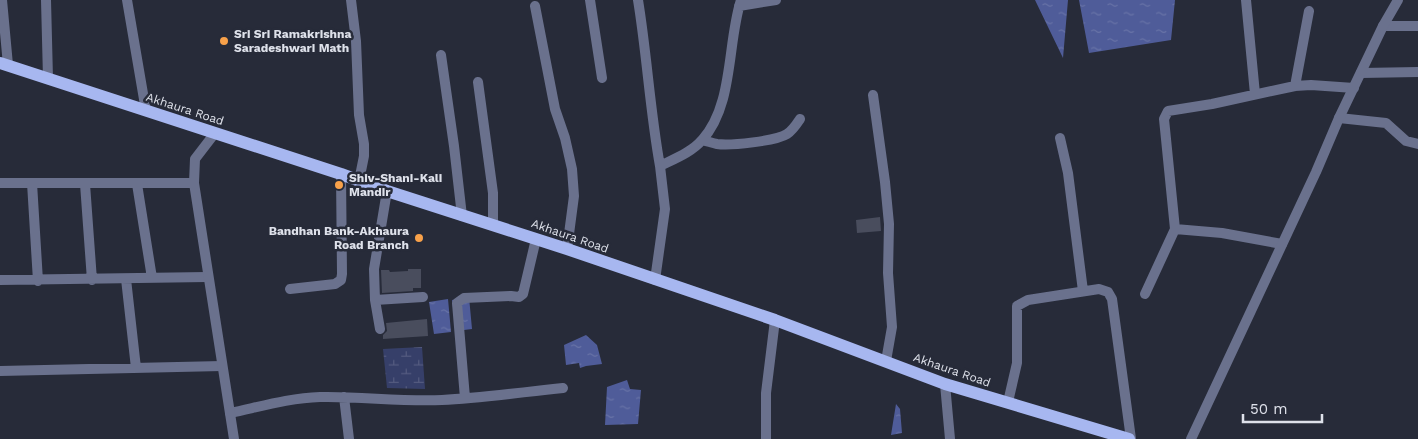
<svg xmlns="http://www.w3.org/2000/svg" width="1418" height="439" font-family="'Work Sans',sans-serif">
	<style>
		.wetland { fill: url(#wetland-marsh) }
		.water { fill: url(#water-ripples) }
		.building { fill: #494d5d }
		.lines { fill: none; stroke-linecap: round; stroke-linejoin: round }
		.minor { stroke: #6a718d; stroke-width: 10 }
		.tertiary { stroke: #6a718d; stroke-width: 10 }
		.primary { stroke: #a7b7f0; stroke-width: 12 }
		.poi-dot { fill: #f8a14a; stroke: #272b39; stroke-width: 2 }
		.labels { text-anchor: middle; stroke-width: 5; stroke-linejoin: round; paint-order: stroke }
		.poi-label { font-size: 12px; font-weight: bold; fill: #dee1ea; stroke: #272b39; text-anchor: start }
		.street-label { font-size: 12px; fill: #dee1ea; stroke: #272b39 }
	</style>
	<defs>
		<pattern id="wetland-marsh" width="20" height="14" patternUnits="userSpaceOnUse" patternTransform="scale(1.25)"><rect width="20" height="14" fill="#363f69"/><path d="M1 5h8M5 5V1M11 12h8M15 12V8" fill="none" stroke="#535a7f"/></pattern>
		<pattern id="water-ripples" width="26" height="14" patternUnits="userSpaceOnUse" patternTransform="scale(1.25)"><rect width="26" height="14" fill="#4f5c99"/><path d="M2 4q2-2 4 0t4 0M15 11q2-2 4 0t4 0" fill="none" stroke="#6873a7"/></pattern>
	</defs>
	<rect width="100%" height="100%" fill="#272b39"/>
	<path class="wetland" d="M422 347 425 389 387 388 383 349Z"/>
	<path class="water" d="M1035 0H1068L1063 58Z
		M1079 0H1175L1171 40 1089 53Z
		M469 297 472 329 456 331 452 300Z
		M448 299 451 332 434 334 429 302Z
		M586 335 597 345 602 364 586 366 580 368 579 363 566 365 564 345Z
		M627 380 630 389 641 390 638 424 605 425 607 387Z
		M896 404 900 409 902 433 891 435Z"/>
	<path class="building" d="M880 217 881 231 857 233 856 220Z
		M408 269H421V288H413V291L382 293 381 270H389L390 272 408 271Z
		M427 319 428 336 383 339V335L387 331 386 323Z"/>
	<g class="lines">
		<path class="minor" d="M46 0 48 78
			M127 0 146 111
			M351 0 356 41 359 115 364 144V156L359 181
			M590 0 602 78
			M638 0C647 55 650 111 660 166
			M1246 0 1255 94
			M535 6 555 109 565 138 572 169 574 196 567 249
			M739 6 776 0
			M1383 26H1418
			M441 55 454 146 462 216
			M1361 73 1418 72
			M478 82 493 193V225
			M1295 86 1309 11
			M873 95 885 182 889 224 888 273 892 327 886 361
			M1339 118 1386 123 1406 141 1418 144
			M1060 138 1068 173 1083 291
			M702 140C707 141 712 143 717 144 730 146 776 141 787 134 793 130 796 125 800 119
			M32 183 38 281
			M85 184 92 280
			M137 184 152 278
			M1175 229 1222 233 1282 244
			M126 279 136 368
			M0 280 207 277
			M655 280 665 209 660 166C674 159 692 152 702 140 734 105 727 43 741 0
			M290 289 335 284 341 280 342 274 341 174
			M1145 294 1175 229 1164 119 1168 111 1212 104 1295 86 1311 85 1354 88
			M375 300 423 297
			M380 329 375 300 374 269 387 191
			M0 371 222 366
			M945 384 950 439
			M344 397 349 439
			M465 398 457 303 464 298 511 296 519 297 523 294 536 239
			M1008 402 1017 363V306L1028 300 1099 289 1108 292 1112 299 1131 439
			M230 413C259 407 289 398 320 397 360 396 401 402 442 400 482 398 523 392 563 388
			M766 439V393L775 320"/>
		<path class="tertiary" d="M2 0 8 65
			M215 133 195 159 194 183 234 439
			M0 183H194
			M1191 439 1316 172 1339 118 1383 26 1398 0"/>
		<path class="primary" d="M0 63 341 174 387 191 567 249 775 320 945 384 1129 439"/>
	</g>
	<g class="poi-dot">
		<circle cx="224" cy="41" r="5"/>
		<circle cx="339" cy="185" r="5"/>
		<circle cx="419" cy="238" r="5"/>
	</g>
	<g class="labels">
		<g class="poi-label">
			<text x="234" y="38">Sri Sri Ramakrishna<tspan x="234" dy="14">Saradeshwari Math</tspan></text>
			<text x="349" y="182">Shiv-Shani-Kali<tspan x="349" dy="14">Mandir</tspan></text>
			<text x="409" y="235" text-anchor="end">Bandhan Bank-Akhaura<tspan x="409" dy="14">Road Branch</tspan></text>
		</g>
		<g class="street-label">
			<text transform="translate(185 109) rotate(18)" y="4">Akhaura Road</text>
			<text transform="translate(570 236) rotate(19)" y="4">Akhaura Road</text>
			<text transform="translate(952 370) rotate(19)" y="4">Akhaura Road</text>
		</g>
	</g>
	<path d="M1243 414v8h79v-8" fill="none" stroke="#dee1ea" stroke-width="2.5"/>
	<text x="1250" y="414" font-size="15" fill="#dee1ea" stroke="#272b39" stroke-width="4" paint-order="stroke">50 m</text>
</svg>
